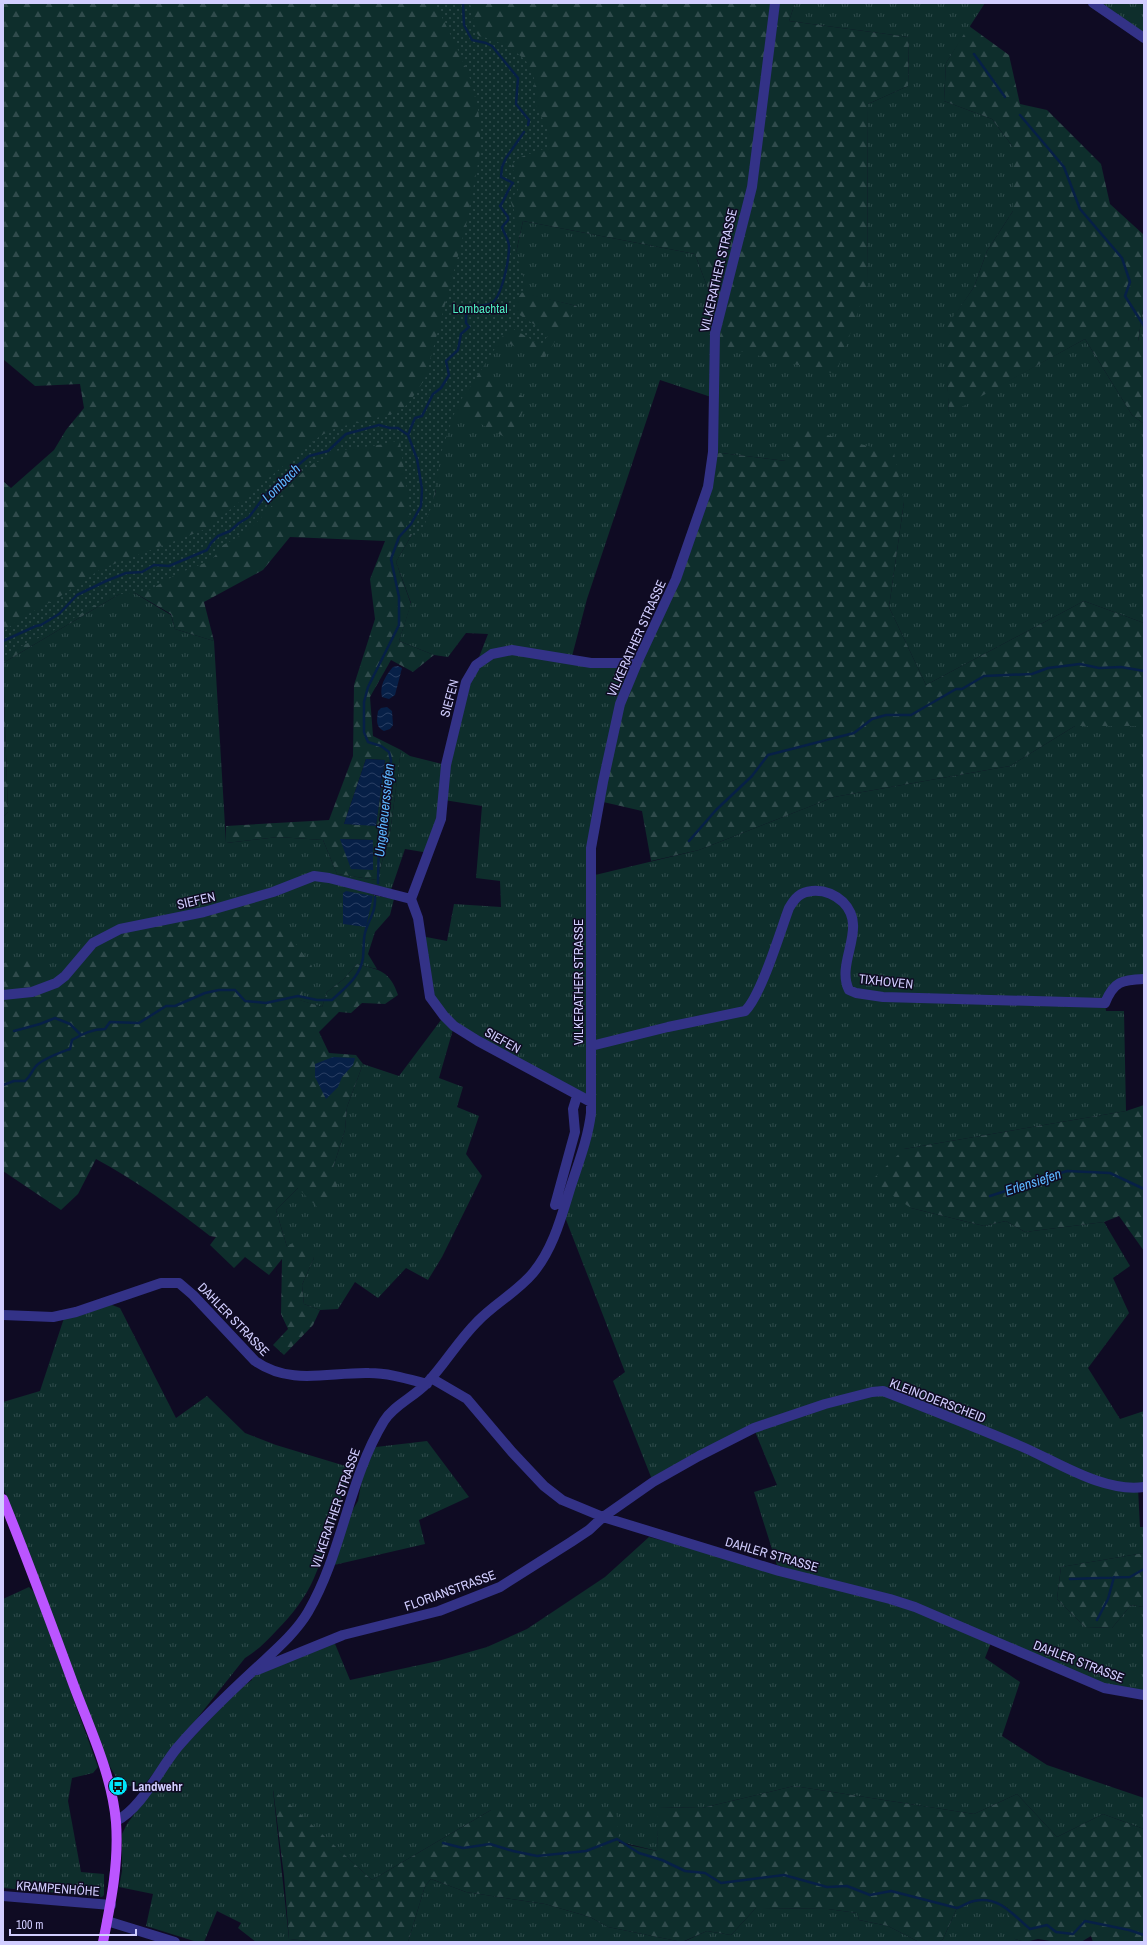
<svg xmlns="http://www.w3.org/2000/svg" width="1147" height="1945" font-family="'Archivo Narrow',sans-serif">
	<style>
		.grass { fill: url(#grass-tufts) }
		.forest { fill: url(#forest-firs); fill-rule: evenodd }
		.park { fill: url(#park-dots) }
		.water { fill: url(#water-waves) }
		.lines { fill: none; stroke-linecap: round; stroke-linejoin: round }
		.stream { stroke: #072047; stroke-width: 2.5 }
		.minor { stroke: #333287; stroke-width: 10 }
		.major { stroke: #b5f; stroke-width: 10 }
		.labels { text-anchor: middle; stroke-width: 3; stroke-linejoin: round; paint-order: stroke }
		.street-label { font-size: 13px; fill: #d2ceff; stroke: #0f0b23 }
		.park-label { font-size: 13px; fill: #4eeabf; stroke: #0f0b23 }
		.poi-label { font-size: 13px; font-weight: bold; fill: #d2ceff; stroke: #0f0b23; text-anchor: start }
		.water-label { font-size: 14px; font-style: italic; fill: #5cb7ff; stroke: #0f0b23 }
	</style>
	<defs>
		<pattern id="grass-tufts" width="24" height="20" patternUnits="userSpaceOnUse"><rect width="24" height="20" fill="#0e2e2c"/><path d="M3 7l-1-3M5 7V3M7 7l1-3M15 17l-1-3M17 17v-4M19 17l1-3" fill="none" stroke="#304b4c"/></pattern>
		<pattern id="forest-firs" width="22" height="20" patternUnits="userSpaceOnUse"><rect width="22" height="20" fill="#0e2e2c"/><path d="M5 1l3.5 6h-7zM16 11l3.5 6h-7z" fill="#304b4c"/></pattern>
		<pattern id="park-dots" width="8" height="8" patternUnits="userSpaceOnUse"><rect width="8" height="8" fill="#0e2e2c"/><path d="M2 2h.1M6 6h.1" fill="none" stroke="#304b4c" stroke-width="1.8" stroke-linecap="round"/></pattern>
		<pattern id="water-waves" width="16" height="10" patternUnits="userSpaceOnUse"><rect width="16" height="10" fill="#072047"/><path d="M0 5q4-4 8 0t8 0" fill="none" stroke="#2a3f63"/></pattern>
	</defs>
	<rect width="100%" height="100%" fill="#0f0b23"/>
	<path class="grass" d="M795 3H985L946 63 944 101 992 119 1013 147V211L987 251 974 287 945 330 949 413 1085 339 1132 415 1144 424V623L1084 601 926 685 889 607 904 502 786 461 713 452 714 398 660 380 587 599 571 660 637 663 620 704 591 876 699 850 834 797 1010 766 1075 726H1144V976L1108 987 1105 1003 1106 1011H1124L1126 1111 904 1149 911 1208 984 1226 1006 1221 1025 1232 1104 1222 1130 1266 1113 1278 1129 1313 1088 1368 1120 1419 1144 1411V1487L1138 1488 1140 1527H1144V1553L1061 1567 1057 1599 1085 1627 1112 1628 1131 1605 1144 1607V1695L1124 1692 992 1640 985 1658 1020 1682 1002 1736 1047 1765 1144 1798V1829L1103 1814 1057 1837 1017 1794 974 1814 794 1786 702 1808 659 1807 657 1851 491 1810 372 1880 273 1790 289 1939 321 1942H256L238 1928 241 1923 217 1911 204 1942H197L146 1926 153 1894 119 1887 122 1871V1834L127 1824 179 1752 239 1689 252 1680 251 1672 333 1639 350 1680 438 1661 487 1647 527 1629 605 1577 649 1537 899 1603 777 1565 754 1492 777 1485 754 1429 653 1482 613 1381 625 1372 563 1212 591 1102 454 1026 439 1078 463 1087 457 1107 479 1116 466 1154 482 1176 442 1257 428 1280 406 1268 378 1298 355 1282 338 1309 320 1310 304 1304 302 1285 314 1258 287 1247 276 1210 298 1188 333 1168 345 1130 347 1107 363 1064 399 1076 444 1016 434 1004 421 936 447 941 454 904 501 907 500 881 476 878 482 806 444 800 429 853 405 849 390 893 374 890 373 895 394 899 390 915 375 932 368 954 377 969 357 964 344 979 327 992 322 1007 299 1000 56 983 4 963 3 973V817L8 812 3 663 128 589 171 615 175 629 214 641 226 843 278 837 323 840 337 874 377 880 390 833 401 750 410 756 446 765 476 665 488 634 466 633 448 657 434 655 399 641 411 603 396 562 436 493 417 430 462 362 481 328 577 306 508 290 523 221 695 254 711 297 867 286 868 104 908 86 909 37 789 21Z
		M1093 3H1144V38Z
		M1144 303V341H1138Z
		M104 1302 120 1308 176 1418 207 1396 245 1433 276 1445 352 1468C337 1504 330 1542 314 1578 306 1597 292 1615 277 1630 267 1641 258 1650 245 1658L145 1784C123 1793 114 1776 106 1758L3 1487V1402L40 1391 65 1315Z
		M427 1441 469 1497 419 1520 425 1544 334 1565 347 1519 358 1501 364 1468 376 1447Z
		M29 1587 35 1593 98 1767 93 1773 72 1778 68 1801 81 1872 104 1874V1895L102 1897 3 1888V1599Z
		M431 1879 466 1892 545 1904 590 1917 608 1927 682 1942H408L425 1886Z
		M982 1900 998 1902 1008 1908 1015 1939 1025 1942H939L943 1939 957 1908C966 1906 972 1901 982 1900Z
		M756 1908 828 1909 857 1913 859 1920 888 1926 919 1942H683L707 1931 731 1935Z"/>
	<path class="forest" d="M3 3H816H795L789 21 909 37 908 86 868 104 867 286 836 374 718 346 725 311 711 297 695 254 523 221 508 289 577 306 542 362 481 328 463 362 529 400 508 439 436 399 417 430 436 493 396 562 411 604 399 641 434 655 413 672 391 660 370 697 373 736 401 750 390 833 377 880 337 874 323 840 278 837 226 843V826L329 820 353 756 354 685 375 619 370 579 385 541 290 537 263 570 204 602 214 641 175 629 171 614 128 589 3 663V481L11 488 54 450 66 430 84 408 80 384 35 386 3 359ZM366 759 385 760 376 825 344 824ZM340 839 372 840V849Z
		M969 26 1009 55 1020 104 1047 110 1101 164 1110 204 1144 235V303L1138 341H1144V424L1132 415 1085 339 949 414 944 330 974 287 987 251 1013 211V147L992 119 944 101 946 63Z
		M801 428 894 453 904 502 889 607 926 685 1084 601 1144 623V726H1075L1010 766 834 797 699 850 651 861 642 811 599 801 620 704 676 579 713 452 786 461Z
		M3 666 8 812 3 817Z
		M248 900H263L312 966 300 1000 322 1007 327 992 344 979 357 964C380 970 390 971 398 995L385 1004 362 1003 351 1013 339 1012 319 1032 329 1053 356 1055 363 1064 347 1107 345 1130 333 1168 339 1193 319 1209 298 1188 276 1210 287 1247 295 1241 314 1258 302 1285 304 1304 320 1310 313 1325 284 1355 273 1345 288 1329 281 1314 282 1259 269 1275 245 1257 234 1268 210 1245 216 1237 210 1236C174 1208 137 1181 96 1159L78 1194 61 1210 3 1171 4 963 27 957 56 983 99 939Z
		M1144 1105V1251L1119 1216 1104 1222 1025 1232 1006 1221 984 1226 911 1208 871 1181 904 1149 1126 1111Z
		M1144 1553V1607L1131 1605 1112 1628 1085 1627 1057 1599 1061 1567Z
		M794 1786 974 1814 1017 1794 1057 1837 1103 1814 1144 1829V1942H1093L1091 1936 1081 1942H1056L1038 1939 1025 1942 1015 1939 1010 1934 1007 1911 1008 1908C999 1902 982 1896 971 1902 966 1904 963 1907 957 1908L943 1939 939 1942H919L888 1926 859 1920 857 1913 828 1909 756 1908 731 1935 707 1931 682 1942 608 1927 590 1917 545 1904 466 1892 431 1879 425 1886 408 1942H321L289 1939 284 1876 273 1789 372 1880 491 1810 616 1807 619 1843 657 1851 658 1807 702 1808Z"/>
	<path class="park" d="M435 3H470L476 32 479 36 494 40 517 53 526 61 534 78 537 109 549 130V145C537 156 518 151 511 168L520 178 518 190 510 200 514 210 517 257 524 278V289L516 301 515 312 549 334 541 345 510 327 503 336 472 384 463 396 454 414 442 450 432 505 420 537 405 532 410 510 400 442 390 441 385 444 335 451 326 459 314 463 301 474 257 522 240 536 223 545 214 557 207 562 179 573 151 589 140 592 111 595 51 632 11 651 3 658V632L21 618 56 599 101 569 201 531 209 527 320 436 336 428 396 413 408 404 425 379 454 271 466 225 480 153V123L477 103 471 81 458 50Z"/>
	<path class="water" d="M398 666 402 668 395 695 389 699 382 697C379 686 386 675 393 667Z
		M387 707 392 711 393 725 390 729 384 731C375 726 377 720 378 711L381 708Z
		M366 759 385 760 376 826 344 824Z
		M340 839 373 840V870L351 869Z
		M346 891 373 896 366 927 343 924V893Z
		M333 1057 355 1058 353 1065 342 1077 338 1087 326 1099 315 1077V1064Z"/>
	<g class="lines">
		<path class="stream" d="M463 3 464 25 472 40 486 43 492 46 518 78 516 104 529 120 528 125
			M974 54 1005 97
			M1020 115 1064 167 1080 209 1122 258 1130 282 1125 296 1144 326
			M3 641 36 626 41 625 59 614 77 595 106 581 126 573 142 572 154 565 169 566 207 550 211 543 218 536 230 531 239 523 249 517 268 492 286 475 309 456 328 451 346 434 379 425 390 428H398L408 435 415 418 422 416 433 394 441 388 449 375 446 361 458 350 461 334 469 327 466 323V315L474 307C480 305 486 306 492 303 502 296 509 260 509 247 509 239 504 234 502 227L508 220V217L500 206C506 198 507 190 513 183L501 177 502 167 506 158 524 132
			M689 841 716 810 752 776 768 755 854 733 872 719 886 715H911L956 689H962L984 676 1032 674 1048 668 1080 664 1099 668 1121 667 1144 671
			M378 883 379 839 384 825 389 794 391 760 389 752 381 746 368 742 364 732V702L368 687 399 625V597L391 559 399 537 411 524 421 506 422 489 417 459 408 435
			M14 1031 40 1024 55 1018 70 1024 81 1035
			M3 1085 14 1081H25C31 1076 31 1072 36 1066 44 1058 59 1053 70 1049L72 1040C83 1034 92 1029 105 1029L110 1022 139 1023 166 1006H175L205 993 219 990H235L245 1001 266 1003 298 996 317 1000H332C346 987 360 977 363 958 364 950 363 941 365 933 368 920 376 913 375 897
			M990 1196 1067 1171 1110 1173 1144 1189
			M1070 1579 1130 1577 1144 1569
			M1097 1620 1108 1599 1114 1577
			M443 1843 463 1848 490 1844 513 1851 537 1856 586 1851 617 1839 639 1853 662 1860 685 1871 705 1873 721 1883 784 1875 827 1887 847 1886 870 1895 891 1891 957 1908C963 1906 968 1902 974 1901 999 1895 1013 1915 1030 1929L1047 1925 1056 1932 1073 1934 1085 1921 1129 1930 1144 1935"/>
		<path class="minor" d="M1093 3 1144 38
			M3 995 32 992 56 983 65 976 93 943 120 929 204 912 273 892 314 876 329 878 411 899
			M591 1046 668 1027 745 1011C761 996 780 932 789 908 795 898 800 892 812 891 823 890 834 894 843 902 869 928 835 962 849 990L856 993 883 997 1105 1003C1114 981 1122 980 1144 979
			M591 1102 478 1041 454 1026 444 1016 430 997 418 918 411 899 441 819 446 765 466 682 476 665 492 654 512 650 591 663H637
			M555 1205 575 1132 573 1109 577 1096
			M3 1315 53 1317 76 1312 161 1283H179L193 1295 255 1361C291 1386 328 1372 369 1373 389 1373 408 1379 427 1384
			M431 1378 467 1399 512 1452 544 1486 562 1500 603 1517 779 1571 890 1599 915 1607 1104 1688 1144 1695
			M257 1670 343 1635 439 1611 500 1587 571 1542 589 1530 603 1517 653 1482 699 1456 754 1428 825 1404 872 1392 883 1391 896 1396C937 1412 978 1428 1018 1445 1055 1460 1102 1493 1144 1487
			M116 1821C141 1809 159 1770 177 1748 201 1720 227 1695 254 1670 273 1652 295 1634 308 1612 343 1552 348 1480 384 1421 394 1405 414 1397 427 1383 445 1364 458 1341 477 1322 494 1304 517 1292 533 1273 553 1249 561 1218 570 1189 578 1164 588 1139 591 1113V848L603 782 620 704 637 663 676 579 708 487 713 452 715 333 752 187 775 3
			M3 1896 111 1905
			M107 1921 175 1942"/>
		<path class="major" d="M3 1499C28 1561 51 1623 74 1686 90 1729 112 1775 116 1822 119 1863 111 1902 103 1942"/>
	</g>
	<defs>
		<symbol id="bus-disc" viewBox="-11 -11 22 22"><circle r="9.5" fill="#00e6f9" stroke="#0f0b23"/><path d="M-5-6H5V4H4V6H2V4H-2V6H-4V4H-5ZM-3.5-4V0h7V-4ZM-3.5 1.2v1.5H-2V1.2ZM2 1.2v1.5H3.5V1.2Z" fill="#111"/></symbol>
	</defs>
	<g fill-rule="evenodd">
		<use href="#bus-disc" x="107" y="1775" width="22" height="22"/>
	</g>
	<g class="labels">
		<g class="street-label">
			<text transform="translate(718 270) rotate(-77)" y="5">VILKERATHER STRASSE</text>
			<text transform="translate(636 638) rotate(-66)" y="5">VILKERATHER STRASSE</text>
			<text transform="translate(449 698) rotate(-75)" y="5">SIEFEN</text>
			<text transform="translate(196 900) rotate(-13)" y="5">SIEFEN</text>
			<text transform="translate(886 981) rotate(6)" y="5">TIXHOVEN</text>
			<text transform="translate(578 982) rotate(-90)" y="5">VILKERATHER STRASSE</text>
			<text transform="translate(503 1040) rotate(29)" y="5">SIEFEN</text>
			<text transform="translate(234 1319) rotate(46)" y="5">DAHLER STRASSE</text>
			<text transform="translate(938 1400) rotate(21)" y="5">KLEINODERSCHEID</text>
			<text transform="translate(335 1508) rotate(-71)" y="5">VILKERATHER STRASSE</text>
			<text transform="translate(772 1554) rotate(16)" y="5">DAHLER STRASSE</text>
			<text transform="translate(450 1590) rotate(-20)" y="5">FLORIANSTRASSE</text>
			<text transform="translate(1079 1661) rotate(21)" y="5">DAHLER STRASSE</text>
			<text transform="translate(58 1888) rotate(4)" y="5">KRAMPENHÖHE</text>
		</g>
		<g class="park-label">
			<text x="480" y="313">Lombachtal</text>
		</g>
		<g class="poi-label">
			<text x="132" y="1791">Landwehr</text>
		</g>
		<g class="water-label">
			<text transform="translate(281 483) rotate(-45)" y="5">Lombach</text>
			<text transform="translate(384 810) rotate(-84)" y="5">Ungeheuerssiefen</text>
			<text transform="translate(1033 1182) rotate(-18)" y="5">Erlensiefen</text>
		</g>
	</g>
	<rect width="1147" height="1945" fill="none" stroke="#d2ceff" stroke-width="8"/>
	<path d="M10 1929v6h126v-6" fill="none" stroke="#d2ceff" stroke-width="2"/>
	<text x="16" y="1929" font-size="12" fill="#d2ceff" stroke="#0f0b23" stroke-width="3" paint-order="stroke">100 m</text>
</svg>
